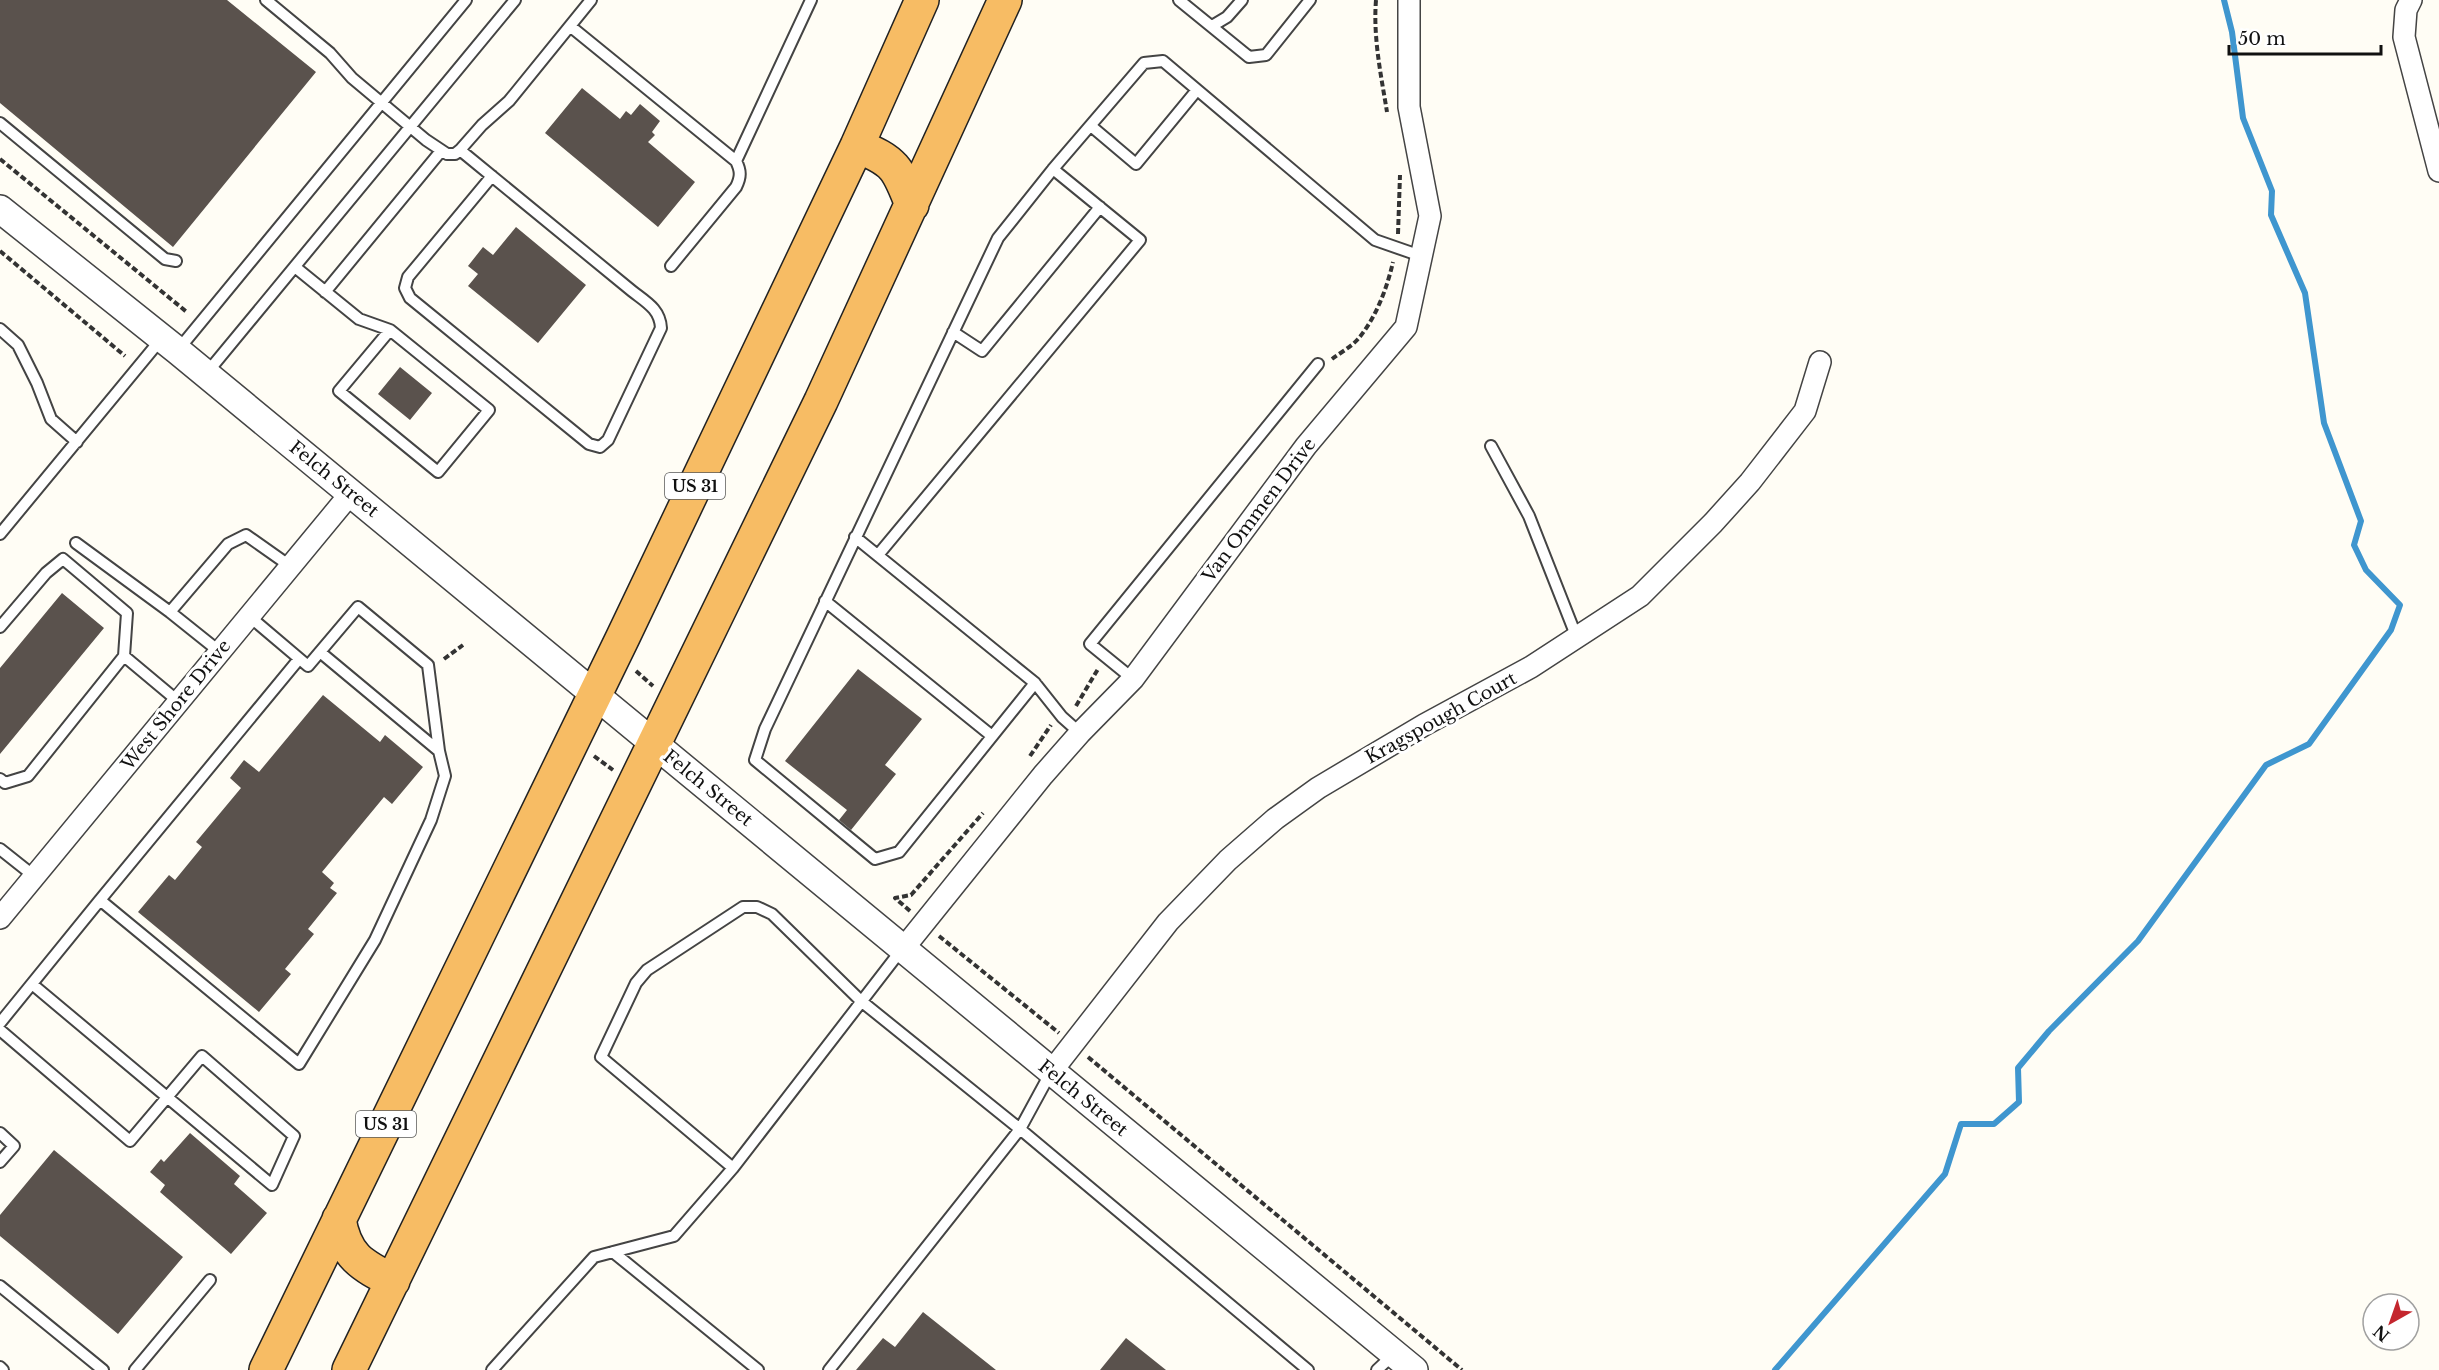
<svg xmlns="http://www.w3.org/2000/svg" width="2439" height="1370" font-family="'Libre Baskerville',serif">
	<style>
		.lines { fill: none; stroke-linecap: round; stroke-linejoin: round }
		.stream { stroke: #3f96cf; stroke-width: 6 }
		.building { fill: #5a524d }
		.service-casing { stroke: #444; stroke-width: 14 }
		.minor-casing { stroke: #444; stroke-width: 24 }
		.tertiary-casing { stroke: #444; stroke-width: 30 }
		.trunk-casing { stroke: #222; stroke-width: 36 }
		.path { stroke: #333; stroke-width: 4; stroke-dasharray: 6 3; stroke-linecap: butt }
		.service { stroke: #fff; stroke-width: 10 }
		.minor { stroke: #fff; stroke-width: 21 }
		.tertiary { stroke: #fff; stroke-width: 27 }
		.trunk { stroke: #f7bc64; stroke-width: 33 }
		.labels { text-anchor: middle; stroke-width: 6; stroke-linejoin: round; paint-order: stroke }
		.shield { fill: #fff; stroke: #585858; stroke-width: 1.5 }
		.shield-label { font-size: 16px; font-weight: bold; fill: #111 }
		.street-label { font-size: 18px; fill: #111; stroke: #fff }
	</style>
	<rect width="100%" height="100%" fill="#fffdf5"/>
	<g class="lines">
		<path class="stream" d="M1775 1370 1945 1174 1961 1124H1994L2019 1102 2018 1068 2049 1031 2138 941 2266 765 2309 744 2391 630 2400 605 2366 570 2354 545 2361 521 2324 423 2305 293 2271 215 2272 191 2243 118 2232 32 2224 0"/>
	</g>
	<path class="building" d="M0 0H227L316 72 173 247 0 103Z
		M582 88 620 119 626 111 631 115 640 104 660 121 652 132 655 135 648 142 695 182 658 227 545 133Z
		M516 227 586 285 538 343 468 286 478 274 468 266 483 247 493 255Z
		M400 367 432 393 410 420 378 394Z
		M62 593 104 628 0 754V668Z
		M858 669 922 719 885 765 896 774 851 830 839 820 847 810 785 761Z
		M323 695 380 742 385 735 423 767 392 804 384 797 322 872 334 883 330 888 337 893 308 929 314 934 285 969 291 974 259 1012 138 912 169 875 175 880 202 847 196 842 241 788 230 778 244 760 259 772Z
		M190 1133 240 1176 234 1184 267 1213 231 1254 160 1192 165 1185 150 1172 161 1159 164 1162Z
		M54 1150 183 1257 118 1334 0 1236V1215Z
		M923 1312 996 1370H856L883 1338 895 1347Z
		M1126 1338 1166 1370H1100Z"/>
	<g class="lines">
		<defs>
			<path id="service" d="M266 0 330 53 352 78 426 140 447 154H455L460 150 482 125 509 101 591 0
				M1179 0 1249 57 1266 55 1310 0
				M570 26 736 161C741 171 741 177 736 187L671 266
				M1212 26 1227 17 1242 0
				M0 123 165 259 176 261
				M1091 126 1136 164 1197 90
				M460 150 632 291C646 302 660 309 661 328L608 440 600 447 589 444 410 298 405 288 408 277 492 176
				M736 161 811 0
				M295 267 359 319 390 330 489 410 438 472 339 391 390 330
				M325 292 441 151
				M0 329 18 345 37 383 51 419 77 442
				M953 332 982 351 1100 207
				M178 350 466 0
				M206 374 515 0
				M1491 446 1529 516 1577 638
				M0 534 162 338
				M855 537 1035 683 1062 717 1080 733
				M76 543 170 612 220 652
				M878 555 1140 240 1053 169
				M825 601 992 736
				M170 612 228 544 246 535 290 566
				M249 616 308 666 358 607 428 665 439 751 445 776 431 820 375 940 299 1064 100 900 299 659
				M0 627 46 573 63 559 127 613 124 656 28 776 5 783 0 779
				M320 652 439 751
				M124 656 179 702
				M1133 679 1090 644 1318 364
				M1035 683 899 852 875 859 755 760 765 729 998 238 1053 169 1144 63 1163 61 1375 240 1421 256
				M0 849 34 876
				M0 1023 100 900
				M0 1030 130 1141 202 1056 294 1136 272 1185 32 984
				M0 1133 14 1146 0 1162
				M733 1168 601 1057 636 983 647 970 743 907H757L772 914 861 1001 1020 1129 1051 1072
				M613 1252 758 1370
				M0 1286 103 1370
				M0 1367 3 1370
				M135 1370 210 1280
				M492 1370 594 1257 674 1236 733 1168 902 949
				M829 1370 1020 1129 1308 1370
				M1377 1370 1394 1354"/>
			<path id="minor" d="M2411 0 2406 10 2404 37 2439 171
				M0 918 351 493
				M903 949 1043 775 1080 733 1133 679 1306 446 1406 327 1430 216 1409 107V0
				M1051 1072 1168 922 1228 860 1275 819 1318 788 1424 725 1531 667 1640 596 1713 523 1750 482 1805 411 1820 362"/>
			<path id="tertiary" d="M0 209 178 351 1414 1370"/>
			<path id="trunk" d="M857 146C895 161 898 168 912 205
				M339 1219C345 1256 361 1265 393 1281
				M266 1370 623 637 857 146 922 0
				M349 1370 821 401 1005 0"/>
		</defs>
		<use href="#service" class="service-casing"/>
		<use href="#minor" class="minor-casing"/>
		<use href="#tertiary" class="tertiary-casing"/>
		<use href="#trunk" class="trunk-casing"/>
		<path class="path" d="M1376 0C1373 38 1381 75 1387 112
			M0 159 188 313
			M1398 234 1400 175
			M0 251 125 356
			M1332 359C1340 353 1351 347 1358 339 1376 318 1387 288 1393 262
			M444 659 463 645
			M636 671 653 686
			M1076 706 1098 669
			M594 756 613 770
			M1030 756 1051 725
			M910 911 895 898 911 895 983 813
			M939 936 1059 1033
			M1088 1057 1462 1370"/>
		<use href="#service" class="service"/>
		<use href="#minor" class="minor"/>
		<use href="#tertiary" class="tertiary"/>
		<use href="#trunk" class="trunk"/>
	</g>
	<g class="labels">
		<g class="shield">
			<rect x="665" y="473" width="60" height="26" rx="4.5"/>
			<rect x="356" y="1111" width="60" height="26" rx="4.5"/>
		</g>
		<g class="shield-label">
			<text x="695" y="492">US 31</text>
			<text x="386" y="1130">US 31</text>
		</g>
		<g class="street-label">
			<text transform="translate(334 479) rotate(39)" y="6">Felch Street</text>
			<text transform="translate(1259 510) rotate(-53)" y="6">Van Ommen Drive</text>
			<text transform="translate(176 705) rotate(-51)" y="6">West Shore Drive</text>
			<text transform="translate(1441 718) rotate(-29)" y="6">Kragspough Court</text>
			<text transform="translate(708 788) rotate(39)" y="6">Felch Street</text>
			<text transform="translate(1083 1098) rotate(39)" y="6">Felch Street</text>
		</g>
	</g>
	<g transform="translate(2391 1322) rotate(220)"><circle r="28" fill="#ffffff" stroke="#a0a0a0" stroke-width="1.5"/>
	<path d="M0-4.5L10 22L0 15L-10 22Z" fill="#c4262e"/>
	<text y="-9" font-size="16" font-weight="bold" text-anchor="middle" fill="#111111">N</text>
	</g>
	<path d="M2229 45v9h152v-9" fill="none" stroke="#111111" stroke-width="3"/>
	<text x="2238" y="45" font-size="18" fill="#111111" stroke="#ffffff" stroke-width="4.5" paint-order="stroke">50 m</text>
</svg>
